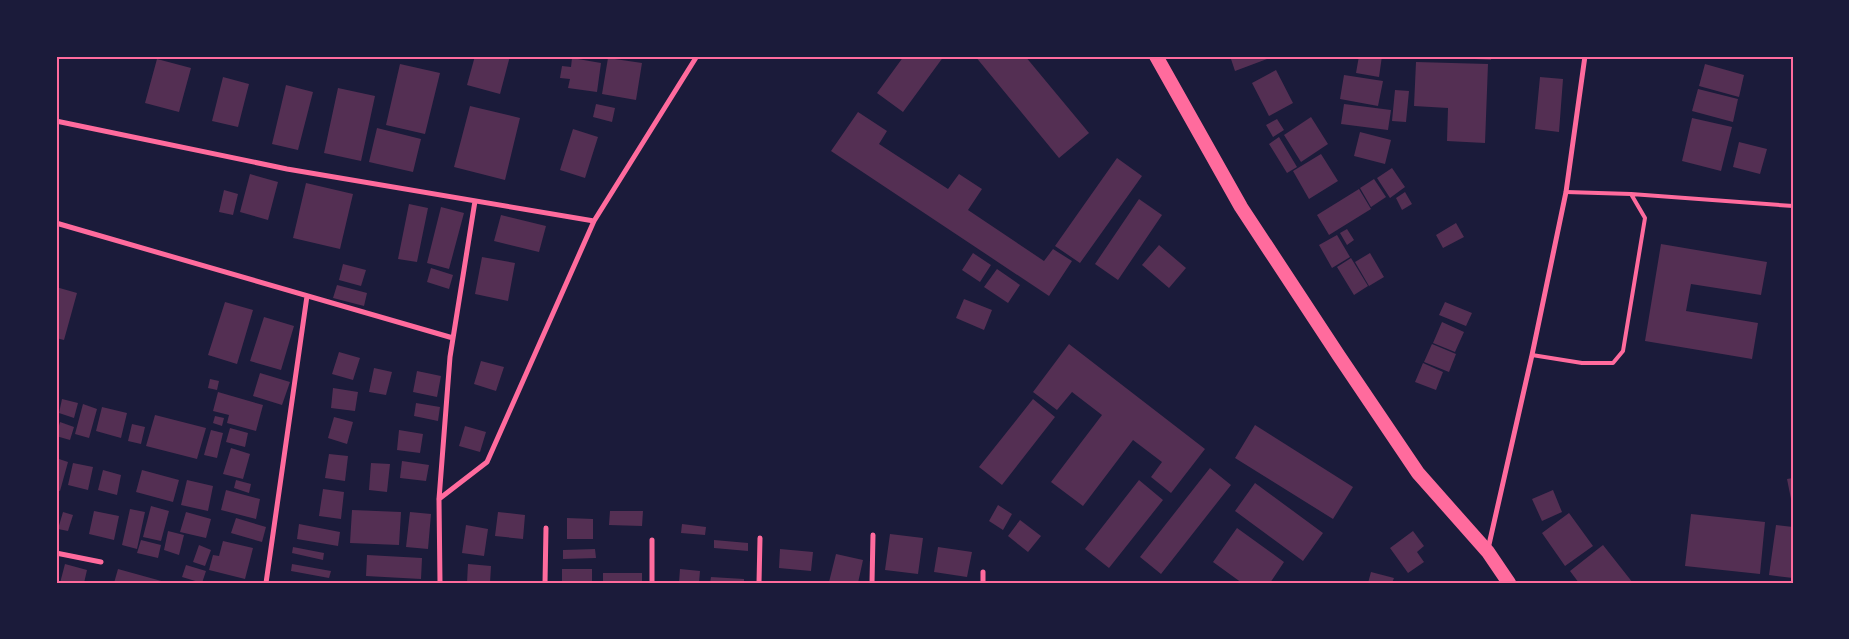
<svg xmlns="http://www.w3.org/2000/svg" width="1849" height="639" font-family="'DM Sans',sans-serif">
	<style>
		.building { fill: #542f53 }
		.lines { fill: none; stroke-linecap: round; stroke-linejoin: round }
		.service { stroke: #ff6b9d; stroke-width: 4 }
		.minor { stroke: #ff6b9d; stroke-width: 5 }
		.trunk { stroke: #ff6b9d; stroke-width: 14 }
		.neatline { fill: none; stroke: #ff6b9d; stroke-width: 2 }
	</style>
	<rect width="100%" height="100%" fill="#1b1b3a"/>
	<path class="building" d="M475 56H510L500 94 467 85Z
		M904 56H944L903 112 877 93Z
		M975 56H1025L1089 133 1059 158Z
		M1230 56H1266L1267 59 1235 71Z
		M1359 56H1382L1379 77 1356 73Z
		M1458 56H1491V60L1458 58Z
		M572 58 601 63 597 92 568 88 570 79 560 78 562 66 571 67Z
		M608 58 642 63 636 100 602 94Z
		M157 59 191 68 179 112 145 103Z
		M1416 62 1488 64 1485 143 1447 141 1448 108 1414 106Z
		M400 64 440 73 425 134 386 125Z
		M1705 64 1744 75 1739 97 1699 86Z
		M1276 70 1293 103 1269 116 1252 83Z
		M1344 75 1383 81 1378 106 1340 99Z
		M223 77 249 84 238 127 212 121Z
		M1540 77 1563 79 1559 132 1535 129Z
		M286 85 313 92 298 150 272 144Z
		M338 88 375 96 361 161 324 153Z
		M1698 89 1738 99 1733 122 1692 111Z
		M1395 90 1409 91 1406 122 1392 121Z
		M596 104 615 108 612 122 593 117Z
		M1344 104 1391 110 1388 130 1341 124Z
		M470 106 520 118 505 180 454 167Z
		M858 112 887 131 879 144 948 189 959 174 982 189 968 210 1044 261 1053 249 1072 261 1049 296 831 151Z
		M1311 117 1328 144 1301 162 1284 135Z
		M1692 118 1732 127 1721 171 1682 161Z
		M1277 119 1284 130 1273 137 1266 125Z
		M377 128 421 139 413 172 369 162Z
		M573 129 598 137 585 178 560 170Z
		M1360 132 1391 140 1385 164 1354 156Z
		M1279 137 1297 167 1287 173 1269 144Z
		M1739 142 1767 149 1760 174 1733 167Z
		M1321 154 1338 181 1309 199 1293 171Z
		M1117 158 1142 176 1080 263 1055 246Z
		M1392 168 1405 187 1390 198 1377 178Z
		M250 174 278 182 268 220 240 212Z
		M1374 179 1386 197 1371 207 1360 188Z
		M306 183 353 194 340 249 293 238Z
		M1359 189 1371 209 1329 235 1317 215Z
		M224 190 238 194 233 215 219 212Z
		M1405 192 1412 204 1402 210 1396 198Z
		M1139 199 1162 215 1118 280 1095 264Z
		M409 204 428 208 417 262 398 259Z
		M441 207 464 213 449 269 427 263Z
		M501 215 546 226 539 252 494 241Z
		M1456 223 1464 237 1443 248 1436 235Z
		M1347 229 1354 240 1347 245 1340 233Z
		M1337 235 1350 257 1332 268 1319 245Z
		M1661 244 1767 262 1761 295 1691 284 1686 311 1758 323 1752 359 1645 341Z
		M1159 245 1186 268 1169 288 1142 265Z
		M973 253 991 265 980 282 962 270Z
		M1370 253 1384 277 1369 286 1355 262Z
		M482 257 515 263 508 301 475 294Z
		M1351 258 1368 286 1354 295 1337 267Z
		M343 264 366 270 361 286 339 280Z
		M431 268 453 275 449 289 427 282Z
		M997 269 1020 285 1008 303 984 287Z
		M337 285 367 293 364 306 333 298Z
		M56 287 77 293 64 340 56 338Z
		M964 299 992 310 984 330 956 318Z
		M225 302 253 310 237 364 208 355Z
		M1445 302 1472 313 1466 326 1439 315Z
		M264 317 294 326 281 370 250 361Z
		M1442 322 1464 332 1455 352 1433 343Z
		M1069 344 1205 449 1171 493 1151 477 1162 462 1133 440 1083 506 1051 482 1102 415 1072 392 1057 410 1033 392Z
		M1432 344 1456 354 1449 372 1424 362Z
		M339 352 360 358 353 380 332 374Z
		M481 361 504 367 496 391 474 384Z
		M1423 363 1443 372 1436 390 1415 382Z
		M374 368 392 372 386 395 369 392Z
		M417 371 441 376 437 397 413 392Z
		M260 373 290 382 282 405 253 396Z
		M210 379 219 381 217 390 208 388Z
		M333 388 358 392 355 411 331 408Z
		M218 392 263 405 256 431 227 423 229 415 213 411Z
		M62 399 78 403 74 418 59 413Z
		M1033 399 1055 417 1002 485 979 467Z
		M416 403 440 407 438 421 414 416Z
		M83 404 97 409 89 438 75 434Z
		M102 407 127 413 121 438 96 431Z
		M155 415 206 428 197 459 146 446Z
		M215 416 224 418 222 426 213 423Z
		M334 417 353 422 347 444 328 438Z
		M60 422 74 427 70 440 56 436Z
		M132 424 145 427 141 444 128 441Z
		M1255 425 1353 487 1333 519 1235 458Z
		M465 426 486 432 480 452 459 446Z
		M230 428 248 433 245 447 226 442Z
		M211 430 223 433 217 458 204 455Z
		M399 430 423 434 420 453 397 450Z
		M231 448 250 454 243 479 223 474Z
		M329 454 348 456 345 481 325 478Z
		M56 458 68 462 60 491 56 490Z
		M402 461 429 465 426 481 400 478Z
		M73 463 93 467 88 490 68 485Z
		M371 463 390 464 387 492 369 490Z
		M1210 468 1231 485 1161 574 1140 557Z
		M103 470 121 475 117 495 98 490Z
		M142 470 179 480 173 502 136 492Z
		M1793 478V499H1791L1787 479Z
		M187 480 213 486 208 511 181 505Z
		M236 480 251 484 249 493 234 488Z
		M1139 480 1163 500 1109 568 1085 549Z
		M1255 483 1323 533 1303 561 1235 511Z
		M323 489 344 492 341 519 319 516Z
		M226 490 260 499 256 519 221 510Z
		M1553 490 1562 512 1542 521 1532 499Z
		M998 505 1012 514 1003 530 989 521Z
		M151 506 169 511 161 541 143 537Z
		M130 509 145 512 137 549 122 545Z
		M352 510 401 512 399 545 350 543Z
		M94 511 119 516 114 540 89 534Z
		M610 511H643L642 526 609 525Z
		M63 512 73 515 68 531 58 529Z
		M186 512 211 519 206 538 180 532Z
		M410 512 431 514 428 549 406 547Z
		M498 512 525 515 523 539 495 536Z
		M1569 513 1593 546 1565 566 1542 533Z
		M1691 514 1765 522 1760 574 1685 566Z
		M236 518 266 527 262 542 231 533Z
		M567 518 593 519V539H567Z
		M1020 520 1041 536 1028 552 1008 536Z
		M299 524 340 532 338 546 297 539Z
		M682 524 706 527 705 535 681 533Z
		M466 525 488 529 484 556 462 553Z
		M1776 525 1793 527V578L1769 575Z
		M1237 528 1284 562 1270 583H1242L1213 562Z
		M168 531 184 535 179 555 164 550Z
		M1413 531 1424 546 1417 552 1424 562 1408 573 1390 548Z
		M890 534 923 538 918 574 885 570Z
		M141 540 161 545 158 558 137 553Z
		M714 540 748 543V551L714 548Z
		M223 541 253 548 245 579 209 570 213 555 219 556Z
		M199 545 211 550 205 566 193 562Z
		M1603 545 1633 583H1579L1570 571Z
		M293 547 324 553 323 560 292 553Z
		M938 547 972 552 967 577 934 572Z
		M595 549 596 558 563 559V550Z
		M780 549 813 552 811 571 779 568Z
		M836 554 863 560 858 583 829 582Z
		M367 555 422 558 421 579 366 576Z
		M65 564 87 570 84 583H60Z
		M292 564 331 571 329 578 291 571Z
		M468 564 491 566 490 583H467Z
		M186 565 206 571 202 583 182 577Z
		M118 569 165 582V583H114Z
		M562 569H592V583H562Z
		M680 569 700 571 699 583H679Z
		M1371 572 1394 578 1392 583H1368Z
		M603 573H642V583H603Z
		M711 577 744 579V583H710Z"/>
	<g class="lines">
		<path class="service" d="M1566 192 1631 194 1793 206
			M1532 355 1582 363H1613L1623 351 1645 218 1631 194"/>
		<path class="minor" d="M56 121 287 169 594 221
			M56 223 453 338
			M439 499 487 462 594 221 697 56
			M1488 549 1532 355 1566 192 1585 56
			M56 553 101 562
			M266 583 307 296
			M440 583 439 499 450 357 475 201
			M545 583 546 528
			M652 583V540
			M759 583 760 538
			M872 583 873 535
			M983 583V572"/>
		<path class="trunk" d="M1156 56 1241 207 1339 356 1418 473 1488 552 1509 583"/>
	</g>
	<rect width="1849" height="639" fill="none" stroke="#1b1b3a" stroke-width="115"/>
	<rect x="58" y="58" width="1734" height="524" class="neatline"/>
</svg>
